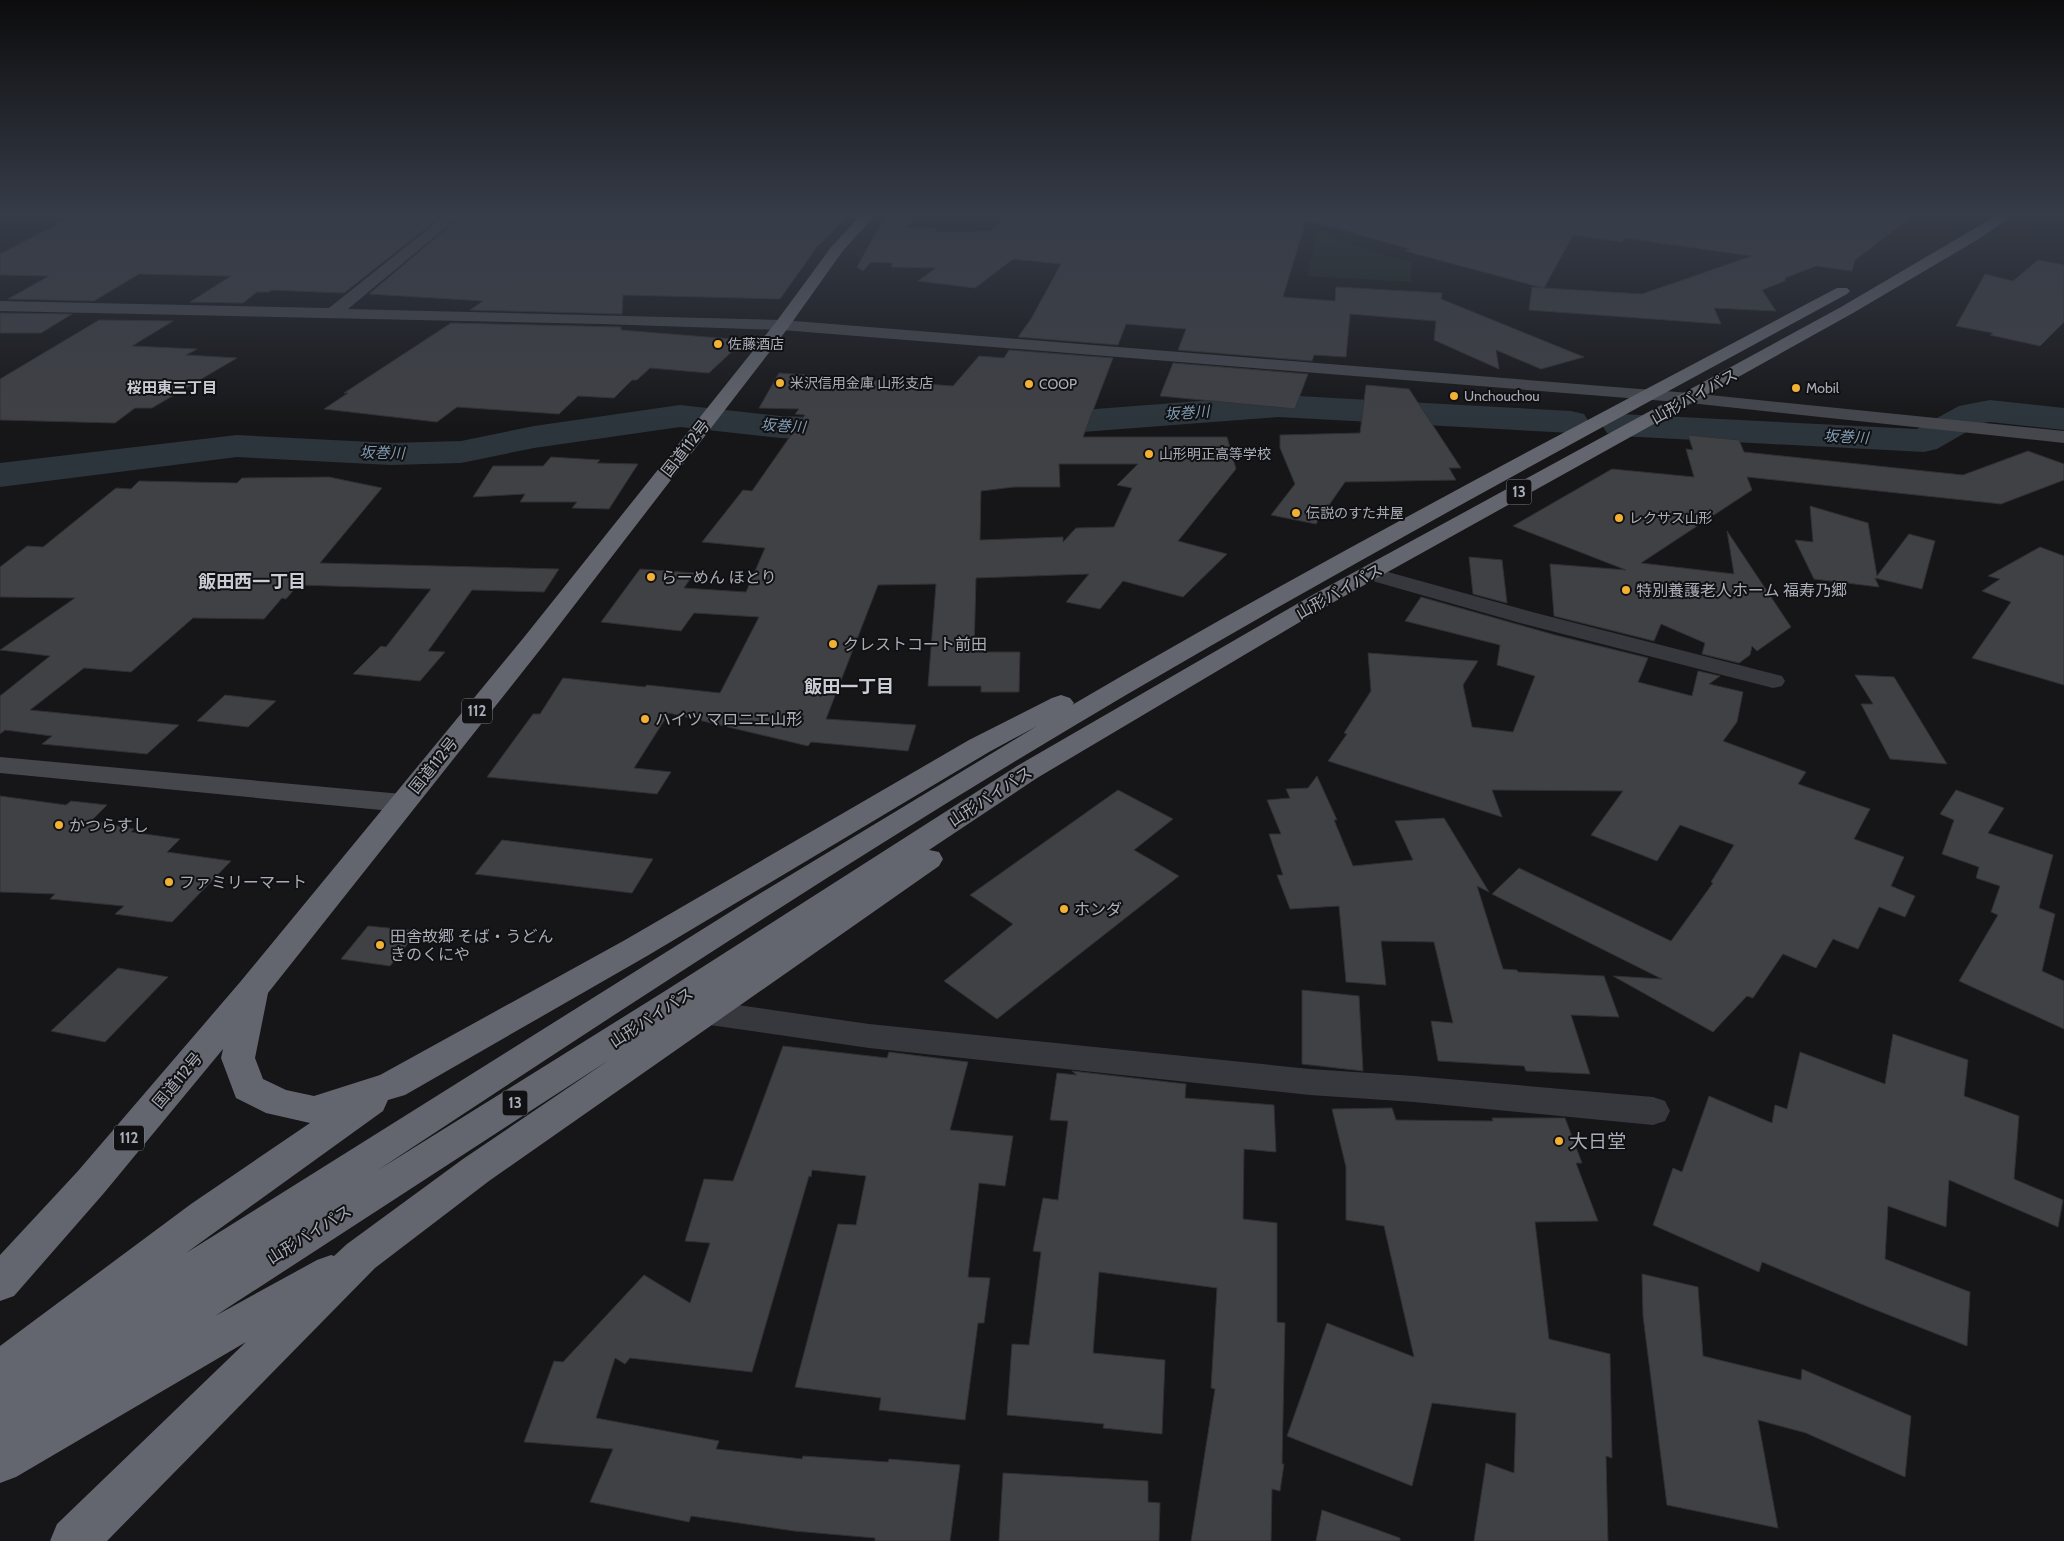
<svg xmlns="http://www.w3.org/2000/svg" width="2064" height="1541" font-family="Cabin,'Noto Sans JP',sans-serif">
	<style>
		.green { fill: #1e261f }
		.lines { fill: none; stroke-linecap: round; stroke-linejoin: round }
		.river { fill: #2c353c; fill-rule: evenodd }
		.building { fill: #404145; stroke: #303034; fill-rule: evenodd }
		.street { fill: #37383d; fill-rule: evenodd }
		.secondary { fill: #45474d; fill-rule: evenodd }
		.highway { fill: #63666e; fill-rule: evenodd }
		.poi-dot { fill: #f2b134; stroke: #111113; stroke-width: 2 }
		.labels { text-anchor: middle; stroke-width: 4; stroke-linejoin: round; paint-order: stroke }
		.far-poi-label { font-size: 14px; fill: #a8adb8; stroke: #111113; text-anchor: start }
		.far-neighbourhood-label { font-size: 15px; font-weight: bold; fill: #c9ccd4; stroke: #111113 }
		.far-water-label { font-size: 15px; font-style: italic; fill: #7f9bb3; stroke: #111113 }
		.shield { fill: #111113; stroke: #7b7e86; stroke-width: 1 }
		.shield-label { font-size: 15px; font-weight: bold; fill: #a8adb8 }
		.street-label { font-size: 16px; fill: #a8adb8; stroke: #111113 }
		.poi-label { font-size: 16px; fill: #a8adb8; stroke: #111113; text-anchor: start }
		.neighbourhood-label { font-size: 18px; font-weight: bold; fill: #c9ccd4; stroke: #111113 }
		.near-poi-label { font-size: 19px; fill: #a8adb8; stroke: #111113; text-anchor: start }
	</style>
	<rect width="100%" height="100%" fill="#161618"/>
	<path class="green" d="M1325 234 1373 252 1411 262V282L1307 276 1317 235Z"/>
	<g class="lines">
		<path class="river" d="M1279 395 1571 411 1584 414 1589 422 1584 430 1571 433 1279 417 1017 437 1004 434 999 426 1004 418 1017 415Z
			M1990 400 2064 408V430L1990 422 1982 423 1937 449 1924 452 1620 436 1607 433 1602 425 1607 417 1620 414 1917 429 1959 406Z
			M680 405 780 416 870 419 883 422 888 430 883 438 870 441 780 438 680 427 534 448 461 463 391 465 237 457 0 487V463L237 435 391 443 461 441 534 426Z"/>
	</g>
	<path class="building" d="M79 213 291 218 298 214H444L344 293 272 290 269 292H257L243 303 190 302 231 276 139 274 94 301 8 299 49 276 0 275V254Z
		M486 213H713L788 217 794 213H801L848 216 817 247 780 299 623 295 622 314 470 310 483 301 369 294 464 214Z
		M887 213H921L906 227 937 228 936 232H980L981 231 991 232 1007 213H1878L1909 219 1855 260 1852 271 1816 266 1785 278V281L1762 290 1776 311 1714 308 1721 324 1529 310 1532 287 1543 288 1405 251 1410 249 1306 220 1283 297 1335 301 1336 287 1442 293 1441 299 1584 357 1541 369 1496 350 1499 369 1434 340 1436 321 1350 314 1346 357 1314 355 1312 361 1178 350 1186 329 1126 324 1118 345 1018 337 1031 319 1061 264 1013 259 975 288 918 281 936 268 891 267 893 263 871 262 863 271 857 267ZM1573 235 1622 242 1625 238 1752 256 1642 294 1544 288Z
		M2038 260 2064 265V322L2040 346 1990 335 1993 333 1956 326 1985 274 2013 281Z
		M0 313 72 314 41 333H0Z
		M99 320 173 321 132 346 197 349 186 355 237 358 152 408H135L115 423 0 420V379Z
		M451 323 621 327V330L744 340 709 373 650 368 637 380H632L614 398 578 396 559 414 457 407 437 422 324 409 348 393H344Z
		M1009 350 1113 358 1083 437H1227L1236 469 1178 541 1227 554 1183 597 1123 581 1100 609 1066 602 1089 574 976 578 974 652H1020L1019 692H981V686H928L936 584 878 585 826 719 916 725 908 751 811 742 808 746 669 713 634 768 671 772 657 794 487 777 533 714H540L563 678 645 687 647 685 720 693 759 617 694 613 681 631 601 622 640 569 694 573 684 588 746 592 765 548 702 542 743 490 752 491 805 415 795 414 799 409 759 408 779 373 953 386 979 356 1004 358ZM1059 464H1138L1117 485 1132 488 1114 527 1076 528 1063 542V537L980 540 981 491 1014 487H1060Z
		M1173 363 1308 374 1295 409 1160 396Z
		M1366 385 1409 389 1461 468H1449L1456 480 1345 482 1316 524 1271 515 1295 484 1280 448V435L1360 433Z
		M1688 435 1739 440 1744 452 1963 475 2028 451 2064 464V480L2001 504 1747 477 1752 490 1641 563 1734 574 1727 531 1791 627 1757 651 1752 646 1750 655 1739 663 1702 654 1705 643 1661 624 1654 641 1554 616 1550 564 1626 570 1513 526 1612 469 1694 477 1686 449 1693 450Z
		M551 457 600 460 597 463 638 464 609 509 572 508 577 502H520L525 494 473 497 493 466H543Z
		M329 477 382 488 320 563 559 569 544 592 472 590 428 651 445 652 420 681 353 674 381 646 386 647 431 589 298 585 286 599 282 598 264 619 193 618 131 672 84 668 30 710 179 725 147 754 42 744 52 736 5 730 0 734V696L50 656 0 650 75 598 0 597V567L27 546 43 547 116 488 131 489 139 481 237 483 242 478Z
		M1810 506 1868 523 1877 576 1909 534 1935 541 1922 589 1875 578 1879 587 1814 579 1795 540 1813 542Z
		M2040 547 2064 556V685L1972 658 2011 602 1982 591 2000 579 1988 576Z
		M1469 557 1502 560 1507 603 1473 594Z
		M1421 597 1555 635 1648 658 1638 682 1692 696 1698 671 1720 676 1709 684 1743 692 1737 722 1723 741 1806 772 1798 784 1870 809 1854 839 1904 857 1891 886 1915 896 1905 917 1879 907 1858 949 1833 939 1816 968 1783 954 1753 998 1747 996 1713 1032 1613 976 1662 979 1492 894 1519 868 1671 941 1713 883 1711 882 1734 845 1680 825 1657 861 1591 835 1623 791 1492 790 1502 817 1328 761 1347 734 1344 733 1371 691 1368 653 1478 661 1463 685 1472 727 1513 732 1535 676 1497 665 1500 645 1405 621Z
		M1855 675 1894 677 1947 764 1890 759 1861 704H1873Z
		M225 695 276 701 248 727 197 721Z
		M1317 776 1337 820H1334L1353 866 1413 860 1395 821 1444 818 1489 892 1477 886 1503 969 1517 970 1518 972 1604 976 1619 1017 1571 1015 1590 1074 1526 1071 1524 1066 1438 1061 1431 1021 1453 1023 1434 942 1381 941 1386 985 1346 982 1339 906 1290 909 1277 875H1283L1269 834H1281L1267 800 1290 798 1286 789 1308 788Z
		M1118 790 1173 819 1134 850 1179 876 997 1019 944 981 1013 924 970 895Z
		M1956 790 2004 808 1988 833 2053 855 2039 908 2055 914 2042 971 2064 981V1029L1959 981 1998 915 1991 912 2000 886 1976 878 1979 867 1942 854 1954 820 1940 814Z
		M0 796 66 805 71 801 107 805 91 821 134 829 131 832 180 839 167 852 231 861 172 922 115 914 124 906 50 899 55 894 0 892Z
		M502 840 653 859 632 893 475 874Z
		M368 926 418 931 390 966 341 959Z
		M118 968 168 977 105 1042 51 1031Z
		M1302 990 1359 996 1363 1071 1302 1064Z
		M1893 1034 1968 1060 1964 1096 2019 1116 2014 1179 2063 1200 2058 1227 1949 1180 1946 1227 1888 1206 1885 1259 1970 1292 1967 1346 1866 1306 1762 1262 1759 1272 1653 1225 1673 1168 1682 1172 1709 1096 1772 1123 1775 1105 1787 1109 1800 1052 1885 1084Z
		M783 1046 887 1058 889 1052 968 1062 950 1130 1013 1136 1005 1186 979 1183 968 1277 990 1278 984 1323H978L965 1420 879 1410 881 1398 795 1387 838 1224 856 1225 866 1176 812 1170 811 1177 809 1176 752 1372 630 1358 625 1364 615 1358 596 1418 719 1441 716 1449 802 1459 803 1456 888 1462 889 1459 960 1465 950 1541H875V1538L794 1531 691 1516 689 1522 590 1502 613 1449 524 1442 554 1361 563 1362 644 1275 690 1303 710 1243 685 1241 704 1179 733 1181Z
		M1072 1071 1186 1084 1185 1098 1274 1105 1276 1152 1244 1149 1243 1219 1277 1223V1322L1285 1323 1282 1464H1284L1280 1491 1272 1489 1271 1541H1191L1215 1389 1211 1388 1217 1288 1099 1272 1093 1353 1165 1360 1162 1434 1103 1428 1104 1424 1007 1415 1012 1344 1029 1345 1041 1252 1033 1251 1043 1198 1058 1200 1068 1121 1050 1120 1057 1073 1077 1075Z
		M1392 1108 1396 1120 1493 1121 1492 1118H1565L1582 1163H1576L1598 1221 1535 1222 1549 1339 1610 1354 1612 1458 1606 1456 1608 1541H1474L1486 1463 1514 1473 1516 1413 1432 1403 1412 1486 1287 1436 1327 1323 1414 1357 1384 1226 1346 1220V1167L1332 1109Z
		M1642 1274 1698 1287 1703 1356 1801 1380 1802 1369 1911 1416 1905 1477 1806 1433 1758 1420 1778 1528 1667 1505 1643 1316Z
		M1003 1473 1148 1481V1502L1160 1503 1159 1541H999Z
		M1322 1510 1400 1538V1541H1316Z"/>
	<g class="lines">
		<path class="street" d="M1370 567 1536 613 1782 676 1785 681 1782 686 1773 688 1520 623 1362 578 1359 573 1362 568Z
			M703 1000 869 1024 1310 1069 1414 1076 1653 1097 1665 1101 1670 1111 1665 1121 1653 1125 1414 1102 1310 1095 869 1048 703 1024 692 1020 687 1012 692 1004Z"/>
		<path class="secondary" d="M0 213H12L10 216 0 219Z
			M448 213H463L348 309 782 320 1690 393 2064 431V443L1690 403 782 330 602 324 0 311V301L329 308Z
			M0 757 402 794 412 797 416 803 412 809 402 812 0 773Z"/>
		<path class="highway" d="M863 213H877L842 252 788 328 543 646 268 993 255 1058 263 1079 286 1090 314 1096 380 1075 625 940 969 740 1052 698 1061 695 1070 698 1074 703 1072 705C1323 558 1580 424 1837 288H1847L1850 291 1847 294C1606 425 1363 556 1126 695 871 845 624 1008 378 1170L665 991 1017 766 1316 593 1841 307 2001 213H2017L1977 240 1853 313 1332 603 1037 778 929 850 939 852 943 859 939 866 489 1181 375 1268 107 1541H50L57 1524 246 1342 16 1477 0 1483V1346L191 1204 310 1123 266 1113 236 1098 221 1058 223 1049 104 1193 14 1296 0 1301V1255L78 1171 241 981 525 636 776 322 832 246ZM1037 726 746 902 186 1253 383 1111 388 1100 405 1095 647 956 989 752ZM609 1060 463 1159 347 1244 334 1256 331 1255 317 1260 215 1316Z"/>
	</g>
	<linearGradient id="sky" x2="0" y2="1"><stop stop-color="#0c0c0d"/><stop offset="0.5" stop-color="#363c48"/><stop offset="1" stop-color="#363c48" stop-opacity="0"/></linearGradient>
	<rect width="2064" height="428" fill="url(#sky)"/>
	<g class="poi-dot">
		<circle cx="718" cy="344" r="5"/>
		<circle cx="780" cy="383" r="5"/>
		<circle cx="1029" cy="384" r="5"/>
		<circle cx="1796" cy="388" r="5"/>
		<circle cx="1454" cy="396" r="5"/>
		<circle cx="1149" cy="454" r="5"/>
		<circle cx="1296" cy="513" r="5"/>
		<circle cx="1619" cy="518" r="5"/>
		<circle cx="651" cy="577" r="5"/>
		<circle cx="1626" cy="590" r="5"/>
		<circle cx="833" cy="644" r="5"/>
		<circle cx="645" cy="719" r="5"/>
		<circle cx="59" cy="825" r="5"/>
		<circle cx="169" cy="882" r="5"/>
		<circle cx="1064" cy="909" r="5"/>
		<circle cx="380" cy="945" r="5"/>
		<circle cx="1559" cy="1141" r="5"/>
	</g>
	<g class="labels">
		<g class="far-poi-label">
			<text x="728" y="349">佐藤酒店</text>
			<text x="790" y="388">米沢信用金庫 山形支店</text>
			<text x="1039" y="389">COOP</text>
			<text x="1806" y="393">Mobil</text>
			<text x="1464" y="401">Unchouchou</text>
			<text x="1159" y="459">山形明正高等学校</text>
			<text x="1306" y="518">伝説のすた丼屋</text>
			<text x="1629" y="523">レクサス山形</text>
		</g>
		<g class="far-neighbourhood-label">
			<text x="172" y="393">桜田東三丁目</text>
		</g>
		<g class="far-water-label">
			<text transform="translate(1187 413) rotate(-4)" y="5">坂巻川</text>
			<text transform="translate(783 426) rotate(4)" y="5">坂巻川</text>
			<text transform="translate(1846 437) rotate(3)" y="5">坂巻川</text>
			<text transform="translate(382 453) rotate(1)" y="5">坂巻川</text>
		</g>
		<g class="shield">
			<rect x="1506.5" y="479.5" width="25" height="25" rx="4"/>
			<rect x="462" y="698.5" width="30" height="25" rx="4"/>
			<rect x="502.5" y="1090.5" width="25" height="25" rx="4"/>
			<rect x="114" y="1125.5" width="30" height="25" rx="4"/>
		</g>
		<g class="shield-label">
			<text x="1519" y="497">13</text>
			<text x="477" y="716">112</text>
			<text x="515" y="1108">13</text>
			<text x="129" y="1143">112</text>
		</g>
		<g class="street-label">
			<text transform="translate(1694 396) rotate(-29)" y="6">山形バイパス</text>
			<text transform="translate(685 448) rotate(-52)" y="6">国道112号</text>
			<text transform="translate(1339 591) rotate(-29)" y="6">山形バイパス</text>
			<text transform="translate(433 765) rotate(-51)" y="6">国道112号</text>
			<text transform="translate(990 796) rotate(-33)" y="6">山形バイパス</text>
			<text transform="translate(651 1017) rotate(-33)" y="6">山形バイパス</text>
			<text transform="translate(177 1080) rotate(-50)" y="6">国道112号</text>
			<text transform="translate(309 1234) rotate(-32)" y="6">山形バイパス</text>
		</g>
		<g class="poi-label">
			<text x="661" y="583">らーめん ほとり</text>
			<text x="1636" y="596">特別養護老人ホーム 福寿乃郷</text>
			<text x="843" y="650">クレストコート前田</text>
			<text x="655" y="725">ハイツ マロニエ山形</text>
			<text x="69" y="831">かつらすし</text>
			<text x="179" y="888">ファミリーマート</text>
			<text x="1074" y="915">ホンダ</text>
			<text x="390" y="942">田舎故郷 そば・うどん<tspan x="390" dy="18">きのくにや</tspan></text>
		</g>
		<g class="neighbourhood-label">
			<text x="252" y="588">飯田西一丁目</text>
			<text x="849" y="693">飯田一丁目</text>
		</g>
		<g class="near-poi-label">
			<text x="1569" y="1148">大日堂</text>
		</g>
	</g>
</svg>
